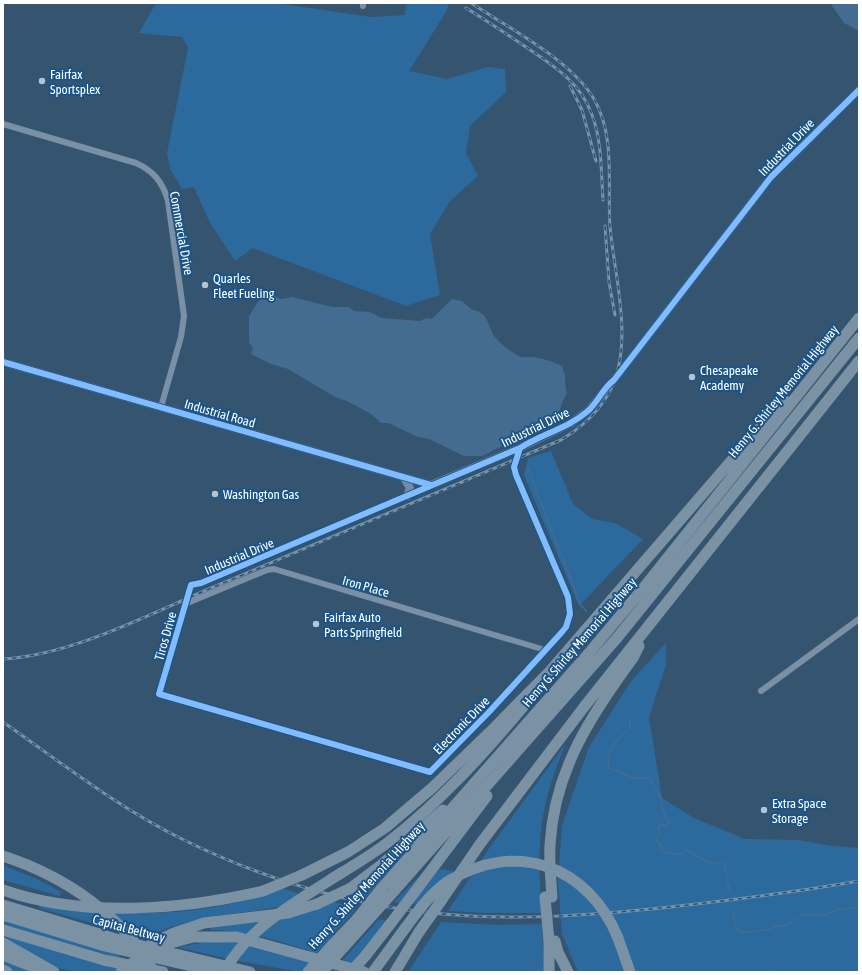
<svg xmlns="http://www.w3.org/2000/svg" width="862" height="975" font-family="'Asap Condensed',sans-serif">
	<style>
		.green { fill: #2c6a9e }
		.water { fill: #436c90 }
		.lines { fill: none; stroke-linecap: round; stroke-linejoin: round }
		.stream { stroke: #436c90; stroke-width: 1.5 }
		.street { stroke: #7b90a5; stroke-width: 6 }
		.secondary { stroke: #768da1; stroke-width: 8 }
		.highway { stroke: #7b91a4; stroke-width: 11 }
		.rail-casing { stroke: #7b91a4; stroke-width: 3 }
		.rail { stroke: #1b5588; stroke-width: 1.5; stroke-dasharray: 4.5; stroke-linecap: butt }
		.highway-bridge { stroke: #7b91a4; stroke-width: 11 }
		.cycleway-casing { stroke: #1b5588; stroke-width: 8 }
		.cycleway { stroke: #80bcff; stroke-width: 6 }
		.poi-dot { fill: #b8c3cd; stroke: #1b5588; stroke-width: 1.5 }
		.labels { text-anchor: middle; stroke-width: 4; stroke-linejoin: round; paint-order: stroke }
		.poi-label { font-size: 13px; fill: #fff; stroke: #1b5588; text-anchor: start }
		.street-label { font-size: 13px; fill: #fff; stroke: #1b5588 }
	</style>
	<rect width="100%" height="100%" fill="#345470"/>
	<path class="green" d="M156 3H276L371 17 405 15 406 3H449L446 12 409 71 447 79 488 67 505 69 506 92 470 126 466 153 478 176 450 201 430 234 440 295 406 306 253 248 235 261 209 221 194 187 182 189 170 169 167 153 188 48 182 37 139 33Z
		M551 451 573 504 592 519 615 523 643 539 579 606 524 475 528 458Z
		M666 643V665L649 717 662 798 694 818 745 839 798 840 833 846 859 848V972H578L562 934 558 881 562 825 589 747 632 680Z
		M566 743C555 769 546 795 542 823 538 852 540 883 541 913H485L448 911 488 850Z
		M407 850 365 898 348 895Z
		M3 865 39 880 61 892 60 896 3 880Z
		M430 865 400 903 394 902Z
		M439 869 453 871 428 907 412 904Z
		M282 888 312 898C257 917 198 910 146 938L39 908 40 904C107 914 162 918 229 904 247 900 264 893 282 888Z
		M334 902 356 909 316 953C282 942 247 930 211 930V928L219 926 313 911Z
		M3 918 120 954 119 958 29 934 3 925Z
		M379 919 386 921 352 963 343 960Z
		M441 922 499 925 542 924 544 972H408Z
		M5 934 142 972H78L50 967 3 937Z
		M207 942C252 940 298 959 341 972H300L228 959 178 947Z
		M3 960 36 972H3Z"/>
	<path class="water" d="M830 3H859V31L844 23Z
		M274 296 281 299 292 297 332 307H349L354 311 370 312 382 318 420 321 426 318 432 319 452 299 462 301 472 310C489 311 487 327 496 338 501 344 509 351 517 355 521 358 527 357 532 357 537 357 560 363 562 367 567 376 564 385 567 394 557 407 565 410 550 422L482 456H464L429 439 418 437 388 423H381L371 414 347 401 335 397 288 369 271 364 251 354 253 347 249 343V316L257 303 263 297Z"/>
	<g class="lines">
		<path class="stream" d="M528 468 580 604 587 612
			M630 719V729C615 740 606 748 609 768L633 778H650C652 785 655 787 658 792 663 800 661 812 669 823L666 826 661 824 658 827 659 833 656 839 658 843 661 844V851L680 855 687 850 708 862 724 864C728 873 725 883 731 892
			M733 912 736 929 743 933 770 929 776 926H786L802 915H825L836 910 851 908 859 910
			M761 972 771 971 779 972"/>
		<path class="street" d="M363 6V3
			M3 124 136 163C154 171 163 183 168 201L184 316 181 337 161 407
			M431 485 201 583 191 585 159 694 430 772 489 712 562 632 566 627 570 614 568 597 516 475 514 467 520 448
			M185 604 267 570 274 569 545 650
			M761 691 859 619"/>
		<path class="secondary" d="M3 362 431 485 520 448 571 423 589 410 610 384 614 380 771 177 859 90
			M404 478 410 488 407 496"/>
		<path class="highway" d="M302 875 348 852 385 828 432 788 491 731 550 671 769 417 787 402
			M333 878C351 867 370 856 387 843 438 804 482 756 523 707
			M351 888 380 866 443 810
			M381 889 589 653 645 586 859 318
			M3 890C83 918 182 910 263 891
			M394 891 617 638 859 338
			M414 893 487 796
			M552 897C551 880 549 862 550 845 554 771 591 715 633 658L639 646
			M441 901 480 844 584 707 859 361
			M3 905 126 942 250 972
			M3 915 105 946 213 971
			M3 930 104 960 163 972
			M618 938 630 972
			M549 941V972
			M555 941 558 952 568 972
			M3 943 26 956
			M152 943 174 933 204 923 288 913 317 904
			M333 944 357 919
			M163 945 193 937H237L364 972
			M343 948 368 920
			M3 955 34 967 50 971
			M366 955 391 923
			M3 970 7 972
			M373 972 406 927
			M395 972 419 932"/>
		<defs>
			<path id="rail" d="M466 8C484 19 502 31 520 43 548 62 580 80 592 115 602 141 601 172 603 200
				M570 86 582 110 596 161
				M605 226 609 282 615 315
				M3 659C74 655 151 613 216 586 332 538 447 489 561 440 589 423 611 400 618 369 629 326 614 270 610 227 607 186 616 137 594 99 571 60 509 28 471 3
				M3 722C63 764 120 809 186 841 266 880 354 906 443 914 519 921 594 915 670 907 733 900 796 892 859 881"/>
		</defs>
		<use href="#rail" class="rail-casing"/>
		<use href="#rail" class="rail"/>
		<path class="highway-bridge" d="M3 856C64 876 123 915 154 972
			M263 891 302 875
			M545 897 549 941
			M317 904 351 888
			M357 919 381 889
			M368 920 394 891
			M391 923 414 893
			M406 927C418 911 430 894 447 882 515 839 588 865 618 938
			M419 932 441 901
			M26 956 54 972
			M121 972 141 956 163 945
			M224 972C248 928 292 905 333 878
			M308 972 333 944
			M322 972 343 948
			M351 972 366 955"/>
		<defs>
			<path id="cycleway" d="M3 362 431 485
				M520 448 514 467 516 475 568 597 570 614 566 627 562 632 489 712 430 772 159 694 191 585 201 583 520 448C542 434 568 428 588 411 598 402 603 388 614 380L771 177 859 90"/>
		</defs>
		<use href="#cycleway" class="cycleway-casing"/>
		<use href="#cycleway" class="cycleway"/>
	</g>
	<g class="poi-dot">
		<circle cx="42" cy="81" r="4"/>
		<circle cx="205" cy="285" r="4"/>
		<circle cx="692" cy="377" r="4"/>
		<circle cx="215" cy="494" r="4"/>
		<circle cx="316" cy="624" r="4"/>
		<circle cx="764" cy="810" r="4"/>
	</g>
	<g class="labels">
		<g class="poi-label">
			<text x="50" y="79">Fairfax<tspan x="50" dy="15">Sportsplex</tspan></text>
			<text x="213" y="283">Quarles<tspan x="213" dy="15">Fleet Fueling</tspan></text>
			<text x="700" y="375">Chesapeake<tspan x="700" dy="15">Academy</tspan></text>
			<text x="223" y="499">Washington Gas</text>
			<text x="324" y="622">Fairfax Auto<tspan x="324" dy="15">Parts Springfield</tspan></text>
			<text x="772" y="808">Extra Space<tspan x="772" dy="15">Storage</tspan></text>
		</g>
		<g class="street-label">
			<text transform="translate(786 147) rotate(-46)" y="5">Industrial Drive</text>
			<text transform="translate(182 233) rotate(80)" y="5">Commercial Drive</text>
			<text transform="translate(783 391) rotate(-51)" y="5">Henry G. Shirley Memorial Highway</text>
			<text transform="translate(220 413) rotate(16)" y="5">Industrial Road</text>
			<text transform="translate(535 427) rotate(-26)" y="5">Industrial Drive</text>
			<text transform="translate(239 556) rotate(-23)" y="5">Industrial Drive</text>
			<text transform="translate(366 586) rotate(16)" y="5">Iron Place</text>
			<text transform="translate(165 636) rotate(-74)" y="5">Tiros Drive</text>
			<text transform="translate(579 642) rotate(-49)" y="5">Henry G. Shirley Memorial Highway</text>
			<text transform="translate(461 725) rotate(-46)" y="5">Electronic Drive</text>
			<text transform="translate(366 885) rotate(-48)" y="5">Henry G. Shirley Memorial Highway</text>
			<text transform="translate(129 928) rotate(15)" y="5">Capital Beltway</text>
		</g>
	</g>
	<rect width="862" height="975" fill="none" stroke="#ffffff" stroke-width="8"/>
</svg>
